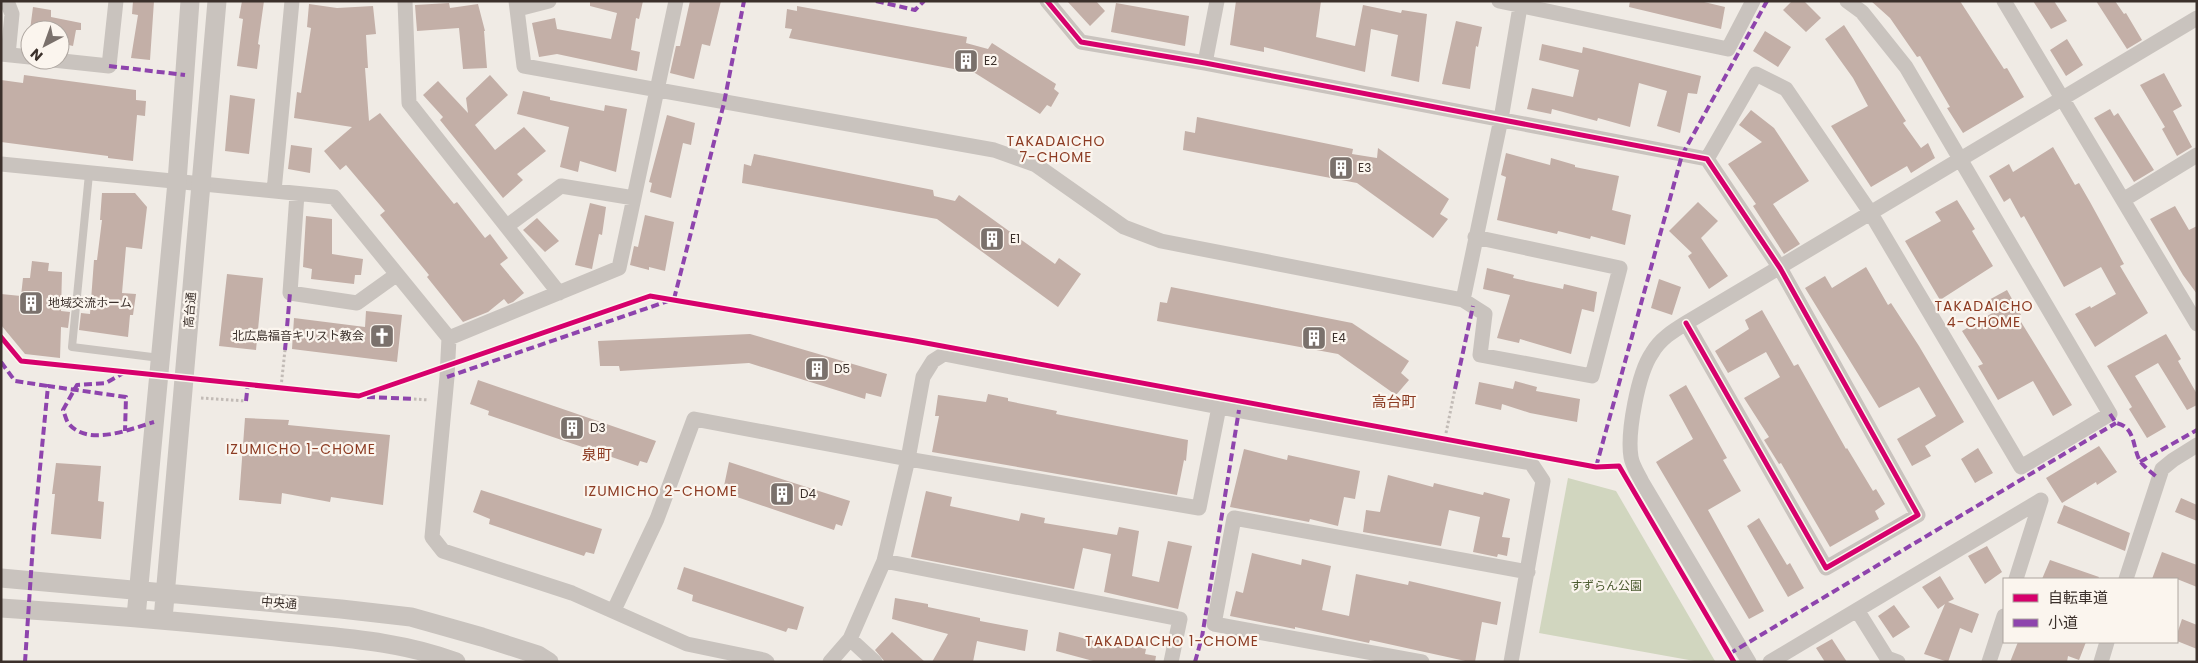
<svg xmlns="http://www.w3.org/2000/svg" width="2198" height="663" font-family="Poppins,'Noto Sans JP',sans-serif">
	<style>
		.green { fill: #d1d6bf }
		.building { fill: #c3afa7 }
		.lines { fill: none; stroke-linecap: round; stroke-linejoin: round }
		.path { stroke: #c2bbb6; stroke-width: 3; stroke-dasharray: 2.5 2.5; stroke-linecap: butt }
		.service { stroke: #c9c3be; stroke-width: 8 }
		.minor { stroke: #c9c3be; stroke-width: 15 }
		.tertiary { stroke: #c9c3be; stroke-width: 19 }
		.quiet { stroke: #8e44ad; stroke-width: 4; stroke-dasharray: 8 4; stroke-linecap: butt }
		.cycleway-casing { stroke: #fbf5ee; stroke-width: 8 }
		.cycleway { stroke: #d6006c; stroke-width: 5 }
		.labels { text-anchor: middle; stroke-width: 4.5; stroke-linejoin: round; paint-order: stroke }
		.poi-label { font-size: 12px; fill: #3b302b; stroke: #fbf5ee; text-anchor: start }
		.street-label { font-size: 12px; fill: #3b302b; stroke: #fbf5ee }
		.park-label { font-size: 12px; fill: #4a5a2e; stroke: #fbf5ee }
		.neighbourhood-label { font-size: 14px; letter-spacing: 1px; fill: #8c3b22; stroke: #fbf5ee }
		.quarter-label { font-size: 15px; fill: #8c3b22; stroke: #fbf5ee }
	</style>
	<rect width="100%" height="100%" fill="#f0ebe5"/>
	<path class="green" d="M1568 478 1616 491 1715 661 1700 662 1539 633Z"/>
	<path class="building" d="M133 1H154L150 60 131 58 138 15 132 14Z
		M242 1H264L258 44 260 45 257 69 237 66 243 19 239 18Z
		M590 1H643L639 19 636 18 631 50 640 52 637 71 557 54 539 57 532 23 555 18 557 29 611 39 617 13 590 6Z
		M690 1H721L710 46 702 44 694 79 670 73 676 46H680Z
		M1067 1H1096L1105 11 1090 26Z
		M1236 1H1321L1316 37 1355 46 1363 5 1401 13 1402 10 1427 14 1419 82 1391 76 1398 35 1371 29 1365 72 1264 47V52L1230 45Z
		M1630 1H1700L1725 7 1721 29 1629 7Z
		M1792 1H1804L1821 18 1806 32 1783 10Z
		M1871 1H1960L2004 69 2007 68 2024 97 1963 133 1947 108 1950 107 1920 56 1917 57 1890 18Z
		M2033 1H2054L2067 21 2051 29Z
		M2096 1H2115L2124 14 2126 13 2142 40 2127 49Z
		M449 3 450 8 478 4 485 31H484L487 68 463 69 459 28 417 31 415 5Z
		M1116 3 1189 16 1185 46 1111 32Z
		M309 4 337 8 373 6 376 34 366 35 368 68H365L369 121 380 113 454 204 457 202 485 238 490 234 508 258 500 264 524 293 513 302 508 304 504 299 488 312 463 322 427 277 429 275 380 215 385 211 346 165 340 170 324 151 352 127 294 118 297 92 301 93 311 28 307 27Z
		M797 6 967 37 966 43 988 49 992 43 1056 84 1054 89 1059 93 1051 107 1047 105 1040 114 975 73 789 38 792 29 785 28 787 9 797 11Z
		M33 7 51 10V17L81 23V30H76L73 46 60 43V30H30Z
		M1456 21 1482 27 1478 47 1476 46 1470 89 1442 84Z
		M1844 25 1906 121 1903 123 1921 148 1928 143 1935 158 1911 173 1907 166 1871 187 1831 126 1868 106 1853 78 1825 39Z
		M1765 31 1791 47 1778 67 1753 51Z
		M2067 39 2083 65 2066 76 2050 50Z
		M1542 44 1582 53 1583 47 1701 76 1697 94 1688 93 1680 133 1657 126 1667 91 1639 83 1630 127 1598 118 1597 121 1552 109 1551 114 1527 109 1532 88 1573 97 1579 70 1539 60Z
		M2164 73 2182 106 2173 111 2192 147 2177 156 2162 129 2165 127 2140 85Z
		M24 75 136 90V100L146 101 145 116 137 115 133 161 108 158V156L1 142V80L23 83Z
		M490 75 508 95 475 125 495 150 524 127 546 151 517 174 523 180 503 198 440 120 443 117 423 95 438 81 468 113 466 98Z
		M523 91 550 97V100L604 111 605 105 627 109 616 172 580 161 578 172 560 167 569 127 517 114Z
		M230 95 255 99 249 154 225 151Z
		M2110 109 2114 116 2118 113 2154 170 2134 182 2094 118Z
		M1751 110 1774 128 1809 181 1773 204 1800 244 1784 254 1753 206 1756 204 1728 164 1762 142 1739 125Z
		M667 115 695 123 691 145 683 143 671 198 650 192 652 183 649 182Z
		M1197 117 1353 149 1352 154 1377 158 1378 148 1449 199 1440 214 1448 219 1433 238 1357 183 1183 150 1185 131 1195 133Z
		M291 145 312 148 310 173 288 169Z
		M2053 147 2075 185 2079 183 2090 202 2124 264 2120 266 2148 313 2095 347 2075 314 2090 306 2091 308 2116 294 2101 267 2064 287 2024 216 2021 218 2010 198 2004 202 1989 176 2009 164 2013 172Z
		M1506 153 1550 165 1551 158 1575 165V167L1619 176 1612 210 1631 215 1625 245 1591 236 1590 239 1558 231 1557 234 1497 220 1506 177 1501 175Z
		M754 154 933 190 934 196 955 201 959 195 1055 264 1059 258 1081 274 1058 307 937 219 742 183 744 164 751 166Z
		M102 193H135L147 207 142 249 126 247 122 293 136 294 133 315H130L128 337 79 330 81 313 90 314 94 260H97L102 220H100Z
		M1957 200 1975 229 1972 231 1993 266 1940 300 1905 241 1941 221 1935 212Z
		M1698 202 1718 221 1701 238 1728 276 1709 289 1688 256 1692 253 1669 231Z
		M590 203 606 207 602 235 599 234 592 269 575 265Z
		M2175 206 2189 230 2197 226V294L2183 275 2150 219Z
		M645 215 674 222 665 271 649 267V270L630 265 634 246 638 247Z
		M306 216 332 219V254L363 259 361 275H355L354 284 311 279 312 269 303 267Z
		M537 218 559 241 545 252 523 230Z
		M32 261 49 263 48 271 62 272 61 311 70 312 68 328 61 327 60 358 25 354 1 325V294L21 296 23 278H30Z
		M1866 267 1888 305 1891 303 1919 346 1964 422 1925 446 1931 456 1912 466 1897 439 1936 416 1919 387 1879 408 1805 288 1825 276 1832 288Z
		M1487 268 1514 275 1513 278 1563 289 1564 284 1597 292 1594 312 1582 309 1571 354 1520 339 1519 343 1497 338 1510 295 1483 289Z
		M227 274 263 278 256 350 219 346Z
		M1659 279 1681 287 1672 315 1651 308Z
		M1171 287 1352 323 1409 361 1401 373 1409 380 1396 395 1338 354 1157 321 1160 302 1167 303Z
		M2007 290 2021 315 2018 317 2072 405 2053 416 2033 381 1998 400 1978 366 1983 364 1962 331 1994 312 1987 301Z
		M1762 310 1794 366 1798 364 1846 449 1847 448 1873 491 1876 489 1885 504 1875 511 1879 519 1830 547 1781 463 1779 464 1764 440 1769 437 1744 398 1780 377 1766 352 1728 373 1715 351 1749 329 1745 320Z
		M366 311 402 315 397 362 292 349 294 318 365 327Z
		M750 334 887 374 881 397 866 393 865 399 749 363 620 371 619 366H600L598 341Z
		M2166 334 2181 359 2178 361 2197 394V405L2187 410 2158 363 2135 376 2166 427 2147 438 2129 409 2132 407 2107 366Z
		M478 380 656 441 647 463 640 461 638 466 488 415 489 411 470 404Z
		M1515 381 1537 387 1536 391 1580 399 1577 422 1530 413 1502 404 1501 410 1475 404 1479 382 1513 389Z
		M1686 385 1727 458 1723 460 1741 491 1708 510 1764 611 1749 619 1656 462 1693 439 1669 395Z
		M988 394 1008 398V401L1057 411 1056 414 1188 440 1186 461 1184 460 1177 495 932 452 939 416H935L938 395 986 402Z
		M245 418 289 420 288 425 390 435 383 505 331 497 330 502 282 493 281 504 239 500Z
		M2099 446 2117 472 2097 485 2096 482 2062 503 2046 478Z
		M1978 448 1993 473 1975 483 1961 459Z
		M1244 449 1287 460 1288 455 1360 471 1355 499 1344 497 1338 526 1310 519 1309 522 1230 507Z
		M729 462 850 501 842 526 836 524 834 530 737 497 738 491 724 486Z
		M56 463 101 466 98 501 104 502 101 539 51 534 55 494H52Z
		M1388 475 1433 487 1434 483 1483 495 1484 492 1510 499 1502 537 1510 538 1507 556 1498 554 1497 557 1473 552 1480 517 1449 510 1441 546 1363 532 1366 510 1380 512Z
		M481 490 602 529 594 554 586 552 584 556 489 524 490 519 473 512Z
		M926 491 952 497 950 506 1019 521 1021 513 1045 518 1044 523 1117 535 1119 527 1139 531 1132 576 1159 582 1168 541 1192 546 1178 609 1104 592 1111 554 1083 548 1074 589 911 557Z
		M2181 498 2197 505V521L2175 512Z
		M2064 505 2130 533 2125 551 2057 523Z
		M1759 518 1787 565 1790 563 1804 588 1788 597 1747 526Z
		M1987 546 2002 572 1985 584 1968 556Z
		M2162 552 2197 565V587L2177 579H2152Z
		M1252 553 1301 565 1302 559 1331 566 1322 610 1349 616 1356 574 1408 585 1409 581 1501 602 1497 625 1482 622 1475 662H1470L1370 640 1369 643 1295 627V629L1230 616 1236 591 1243 593Z
		M2050 560 2099 577 2098 579H2042Z
		M684 567 804 607 797 630 788 628 786 632 692 601 693 595 677 589Z
		M1940 576 1954 599 1948 602 1979 614 1972 633 1960 628 1948 662 1924 654 1945 604 1938 609 1922 587Z
		M895 598 928 604V607L980 618V621L1028 630 1025 651 977 641 973 662H932L948 634 892 619Z
		M1894 605 1910 627 1893 638 1878 616Z
		M2182 619 2197 625V649L2177 641V634Z
		M892 632 925 662H885L875 650Z
		M1059 632 1118 647 1119 642 1146 649 1145 654 1156 656 1155 662H1097L1056 651Z
		M1832 639 1847 662H1825L1816 648Z
		M2018 642H2086L2079 660 2068 656 2067 662H2010Z"/>
	<g class="lines">
		<path class="path" d="M281 387 285 350
			M201 398 246 401
			M414 399 429 400
			M1446 433 1455 389"/>
		<path class="service" d="M89 174 72 347 160 358"/>
		<path class="minor" d="M7 1 12 14 8 55
			M405 1 409 103 559 293
			M516 1 524 66 994 150 1036 165 1124 227 1161 241 1463 300 1485 314 1480 355 1592 376 1620 268 1475 237
			M1047 1 1081 42 1205 63 1707 159 1780 268 1918 515 1826 568 1686 323
			M1499 1 1728 49 1753 1
			M2004 1 2197 324
			M518 9 549 1
			M1 54 30 57
			M53 60 109 66 116 1
			M1205 63 1217 1
			M1707 159 1756 74 1786 89 1870 212 2021 467 2110 414 1906 67 1862 12 1847 1
			M1 164 334 197 449 338 447 377 432 537 443 551 572 593 687 644 764 660 767 662
			M274 191 292 1
			M297 194 290 293 357 303 396 275
			M2123 200 2197 155
			M507 226 561 186 634 198
			M1463 300 1501 119 1521 1
			M449 338 619 268 676 1
			M884 561 1180 619 1171 662
			M2126 579 2162 469 2173 460 2197 445
			M614 610 657 519 694 419 908 459 1199 508 1219 407
			M1857 610 1887 658 1898 662
			M850 639 875 662
			M830 662 850 639 884 561 908 459 923 377 933 361 944 354 1219 407 1531 463 1543 481 1511 662
			M1422 662 1214 624 1234 518 1528 572
			M1749 662 1642 482C1638 474 1632 465 1631 457 1627 433 1638 373 1652 353 1660 339 1673 331 1686 323L2197 18
			M1770 662 2041 500 2016 579
			M1989 662 2004 616
			M2101 662 2107 642"/>
		<path class="tertiary" d="M1 578 341 609 411 617 482 637 538 655 549 662
			M1 608C96 614 190 622 285 632 342 638 401 641 456 662
			M136 617 177 182 190 1
			M163 619 217 1"/>
		<path class="quiet" d="M876 1 915 10 924 1
			M109 66 185 75
			M285 350 290 293
			M1 362 15 381 48 386
			M125 372 106 383 77 385 63 410C65 414 66 421 69 424 89 447 130 429 154 422
			M447 377 674 299 724 103 744 1
			M1455 389 1473 306
			M367 397 414 399
			M246 401 248 383
			M2110 414 2116 423C2136 427 2132 447 2140 461 2144 467 2152 473 2158 478
			M2140 462 2197 430
			M1596 467 1682 155 1767 1
			M1729 654 2116 423
			M25 662 34 529 48 386 126 397 125 431
			M1195 662 1202 637 1239 410"/>
		<defs>
			<path id="cycleway" d="M1047 1 1081 42 1205 63 1707 159 1780 268 1918 515 1826 568 1686 323
				M1 337 21 361 359 396 650 296 915 341 1596 467 1619 466 1734 662"/>
		</defs>
		<use href="#cycleway" class="cycleway-casing"/>
		<use href="#cycleway" class="cycleway"/>
	</g>
	<defs>
		<symbol id="building-square" viewBox="-11 -11 22 22"><rect x="-9" y="-9" width="18" height="18" rx="4" fill="#7a716c" stroke="#fbf5ee"/><path d="M-4-6H4V6H1V3H-1V6H-4ZM-2.5-4.3h1.7v1.8h-1.7ZM.8-4.3h1.7v1.8H.8ZM-2.5-1h1.7V.8h-1.7ZM.8-1h1.7V.8H.8Z" fill="#fff"/></symbol>
		<symbol id="church-square" viewBox="-11 -11 22 22"><rect x="-9" y="-9" width="18" height="18" rx="4" fill="#7a716c" stroke="#fbf5ee"/><path d="M-1.2-6h2.4v3.5h3.3v2.4h-3.3V6h-2.4V-.1h-3.3v-2.4h3.3Z" fill="#fff"/></symbol>
	</defs>
	<g fill-rule="evenodd">
		<use href="#building-square" x="952" y="47" width="28" height="28"/>
		<use href="#building-square" x="1327" y="154" width="28" height="28"/>
		<use href="#building-square" x="978" y="225" width="28" height="28"/>
		<use href="#building-square" x="17" y="289" width="28" height="28"/>
		<use href="#church-square" x="368" y="322" width="28" height="28"/>
		<use href="#building-square" x="1300" y="324" width="28" height="28"/>
		<use href="#building-square" x="803" y="355" width="28" height="28"/>
		<use href="#building-square" x="558" y="414" width="28" height="28"/>
		<use href="#building-square" x="768" y="480" width="28" height="28"/>
	</g>
	<g class="labels">
		<g class="poi-label">
			<text x="984" y="65">E2</text>
			<text x="1358" y="172">E3</text>
			<text x="1010" y="243">E1</text>
			<text x="48" y="307">地域交流ホーム</text>
			<text x="364" y="340" text-anchor="end">北広島福音キリスト教会</text>
			<text x="1332" y="342">E4</text>
			<text x="834" y="373">D5</text>
			<text x="590" y="432">D3</text>
			<text x="800" y="498">D4</text>
		</g>
		<g class="street-label">
			<text transform="translate(190 310) rotate(-85)" y="4">高台通</text>
			<text transform="translate(279 603) rotate(5)" y="4">中央通</text>
		</g>
		<g class="park-label">
			<text x="1606" y="590">すずらん公園</text>
		</g>
		<g class="neighbourhood-label">
			<text x="1056" y="146">TAKADAICHO<tspan x="1056" dy="16">7-CHOME</tspan></text>
			<text x="1984" y="311">TAKADAICHO<tspan x="1984" dy="16">4-CHOME</tspan></text>
			<text x="301" y="454">IZUMICHO 1-CHOME</text>
			<text x="661" y="496">IZUMICHO 2-CHOME</text>
			<text x="1172" y="646">TAKADAICHO 1-CHOME</text>
		</g>
		<g class="quarter-label">
			<text x="1394" y="407">高台町</text>
			<text x="597" y="460">泉町</text>
		</g>
	</g>
	<rect width="2198" height="663" fill="none" stroke="#3b302b" stroke-width="5"/>
	<rect x="2003" y="578" width="175" height="65" fill="#fbf5ee" stroke="#aea6a0"/>
	<rect x="2013" y="594" width="25" height="8" fill="#d6006c" stroke="#aea6a0"/>
	<text x="2048" y="603" font-size="15" fill="#3b302b">自転車道</text>
	<rect x="2013" y="619" width="25" height="8" fill="#8e44ad" stroke="#aea6a0"/>
	<text x="2048" y="628" font-size="15" fill="#3b302b">小道</text>
	<g transform="translate(45 45) rotate(221)"><circle r="24" fill="#fbf5ee" stroke="#aea6a0"/>
	<path d="M0-4L9 19L0 12L-9 19Z" fill="#7a716c"/>
	<text y="-8" font-size="14" font-weight="bold" text-anchor="middle" fill="#3b302b">N</text>
	</g>
</svg>
